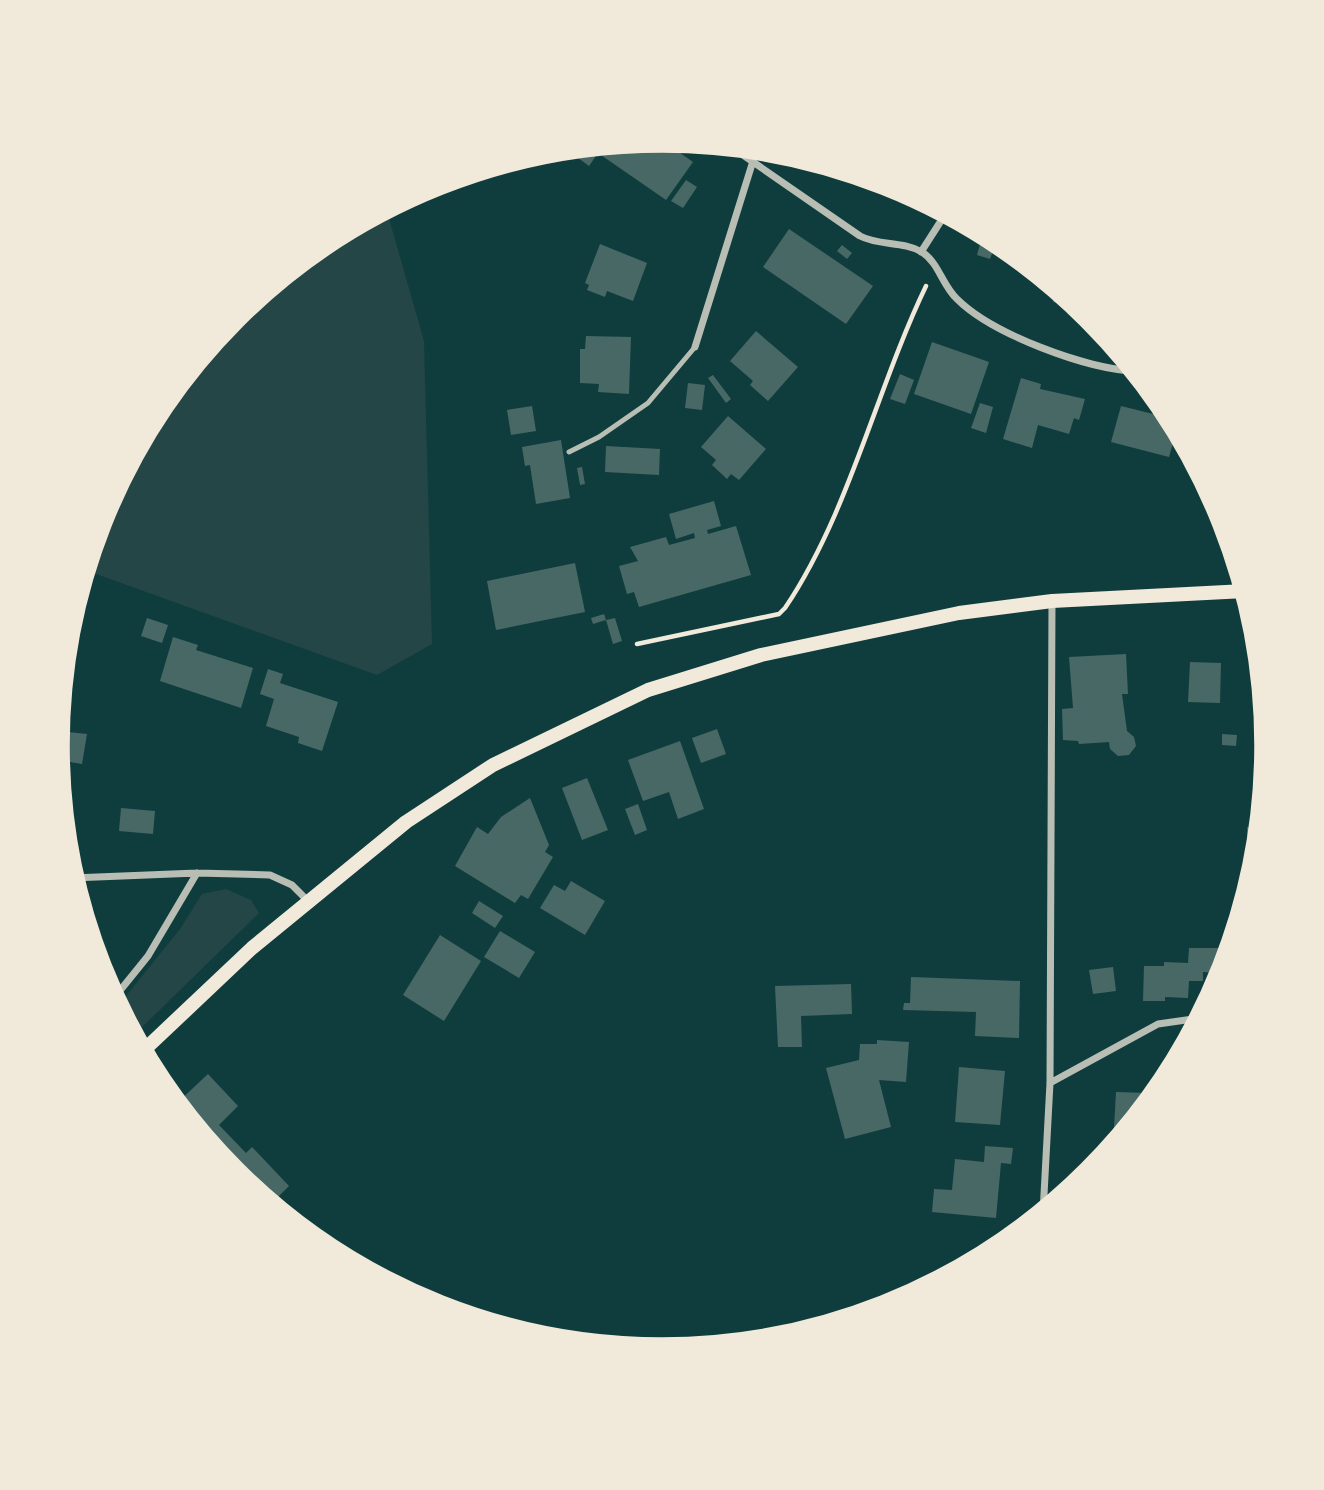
<svg xmlns="http://www.w3.org/2000/svg" width="1324" height="1490" font-family="Roboto,sans-serif">
	<style>
		.green { fill: #244646 }
		.building { fill: #486865 }
		.lines { fill: none; stroke-linecap: round; stroke-linejoin: round }
		.path { stroke: #f1e9da; stroke-width: 4.5 }
		.service { stroke: #b8beb3; stroke-width: 5 }
		.minor { stroke: #b8beb3; stroke-width: 7 }
		.secondary { stroke: #f1e9da; stroke-width: 14 }
		.rim { fill: none; stroke: #f1e9da; stroke-width: 3.5 }
	</style>
	<rect width="100%" height="100%" fill="#0f3d3e"/>
	<path class="green" d="M386 208 424 341 432 644 377 675 85 570 102 513 158 408 234 316 326 241Z
		M226 889 251 900 259 913 133 1036 118 1006 180 929 202 894Z"/>
	<path class="building" d="M660 139 693 162 666 200 598 153 589 166 570 152 571 148Z
		M686 180 697 187 683 208 671 201Z
		M789 229 873 286 846 324 763 267Z
		M983 233 997 240 990 259 977 255Z
		M600 244 647 263 633 301 607 291 605 297 587 290 589 285 585 283Z
		M842 245 852 253 847 259 837 251Z
		M1056 288 1059 291 1078 306 1053 302Z
		M756 331 798 367 768 401 750 385 753 381 730 361Z
		M586 336 631 337 629 394 598 392 599 384 580 383V349H585Z
		M932 342 989 362 971 414 914 394Z
		M900 374 914 380 905 404 890 399Z
		M713 375 731 399 726 403 708 378Z
		M1021 378 1041 384 1040 389 1085 399 1079 420 1074 418 1069 434 1038 425 1032 448 1003 439Z
		M688 383 705 385 702 410 685 408Z
		M980 403 993 407 986 433 971 428Z
		M532 406 536 431 511 435 507 410Z
		M1121 406 1153 414 1154 409 1169 413 1177 429 1169 457 1111 442Z
		M728 416 766 449 739 480 731 474 727 479 712 465 716 460 701 447Z
		M561 440 570 498 536 504 530 465 525 466 522 447Z
		M606 446 660 449 659 475 605 472Z
		M582 467 585 484 580 485 577 468Z
		M714 501 721 526 707 530 708 534 736 526 751 575 639 607 634 592 627 594 619 566 638 561 630 547 666 537 669 545 695 538 694 533 676 539 669 514Z
		M575 563 585 612 496 630 487 581Z
		M604 614 606 620 615 618 622 641 613 644 606 620 593 624 591 618Z
		M147 618 168 625 162 643 141 636Z
		M173 637 198 645 196 650 253 668 241 708 160 681Z
		M1126 654 1128 694H1122L1127 731 1134 737 1136 746 1129 755 1118 756 1110 749 1109 742 1079 744 1078 741 1063 740 1062 709 1073 708 1069 657Z
		M1190 662 1221 663 1220 703 1188 702Z
		M268 669 283 674 280 683 338 702 322 751 298 743 299 737 266 726 274 699 260 694Z
		M717 729 726 754 701 763 692 738Z
		M68 732 87 734 82 764 64 761 60 784 56 740 67 742Z
		M1222 734 1237 735 1236 746 1222 745Z
		M680 741 704 809 678 819 669 792 643 801 628 760Z
		M587 778 608 830 582 840 562 788Z
		M530 798 549 845 545 852 553 857 528 899 521 895 515 903 455 866 477 827 488 834 501 817Z
		M638 804 647 830 635 835 625 809Z
		M121 808 155 811 153 834 119 831Z
		M1260 821 1256 864V865L1247 857V827H1255Z
		M571 881 605 901 585 935 540 908 554 885 565 891Z
		M479 901 503 916 495 928 472 913Z
		M500 931 535 952 519 978 484 957Z
		M440 935 481 961 444 1021 403 995Z
		M1189 948H1219L1218 973 1203 972V981H1189L1188 998 1165 997V1001H1143L1144 966H1164V962L1188 963Z
		M1113 967 1116 991 1093 994 1089 970Z
		M911 977 1020 981 1019 1038 975 1036 976 1012 903 1010 904 1003H910Z
		M851 984 852 1014 801 1016 802 1047H778L775 986Z
		M877 1040 909 1042 906 1082 879 1080 891 1127 845 1139 826 1068 859 1060 860 1044H877Z
		M959 1067 1005 1071 1000 1125 955 1122Z
		M208 1074 238 1106 219 1125 246 1153 252 1147 289 1186 271 1204 233 1173 176 1104Z
		M1116 1092 1149 1093V1103L1113 1146Z
		M985 1146 1013 1148 1011 1164 1001 1163 996 1218 932 1212 934 1189 952 1190 955 1159 984 1162Z"/>
	<g class="lines">
		<path class="path" d="M637 644 779 614 785 608C849 513 876 390 926 286"/>
		<path class="service" d="M569 452 599 437 648 403 695 347"/>
		<path class="minor" d="M730 146 860 236C879 246 903 241 922 252 939 263 942 285 957 299 992 334 1086 369 1135 371
			M921 252 946 213
			M695 347 753 161
			M72 878 197 873 270 875 292 885 307 900
			M114 998 148 956 197 873
			M1050 1083 1158 1024 1200 1018
			M1043 1213 1050 1083 1052 601"/>
		<path class="secondary" d="M142 1052 252 948 406 822 493 765 648 690 761 655 959 613 1052 601 1245 591"/>
	</g>
	<path d="M0 0H1324V1490H0ZM68 745a594 594 0 1 1 1188 0a594 594 0 1 1-1188 0Z" fill="#f1e9da" fill-rule="evenodd"/>
	<path class="rim" d="M68 745a594 594 0 1 1 1188 0a594 594 0 1 1-1188 0Z"/>
</svg>
